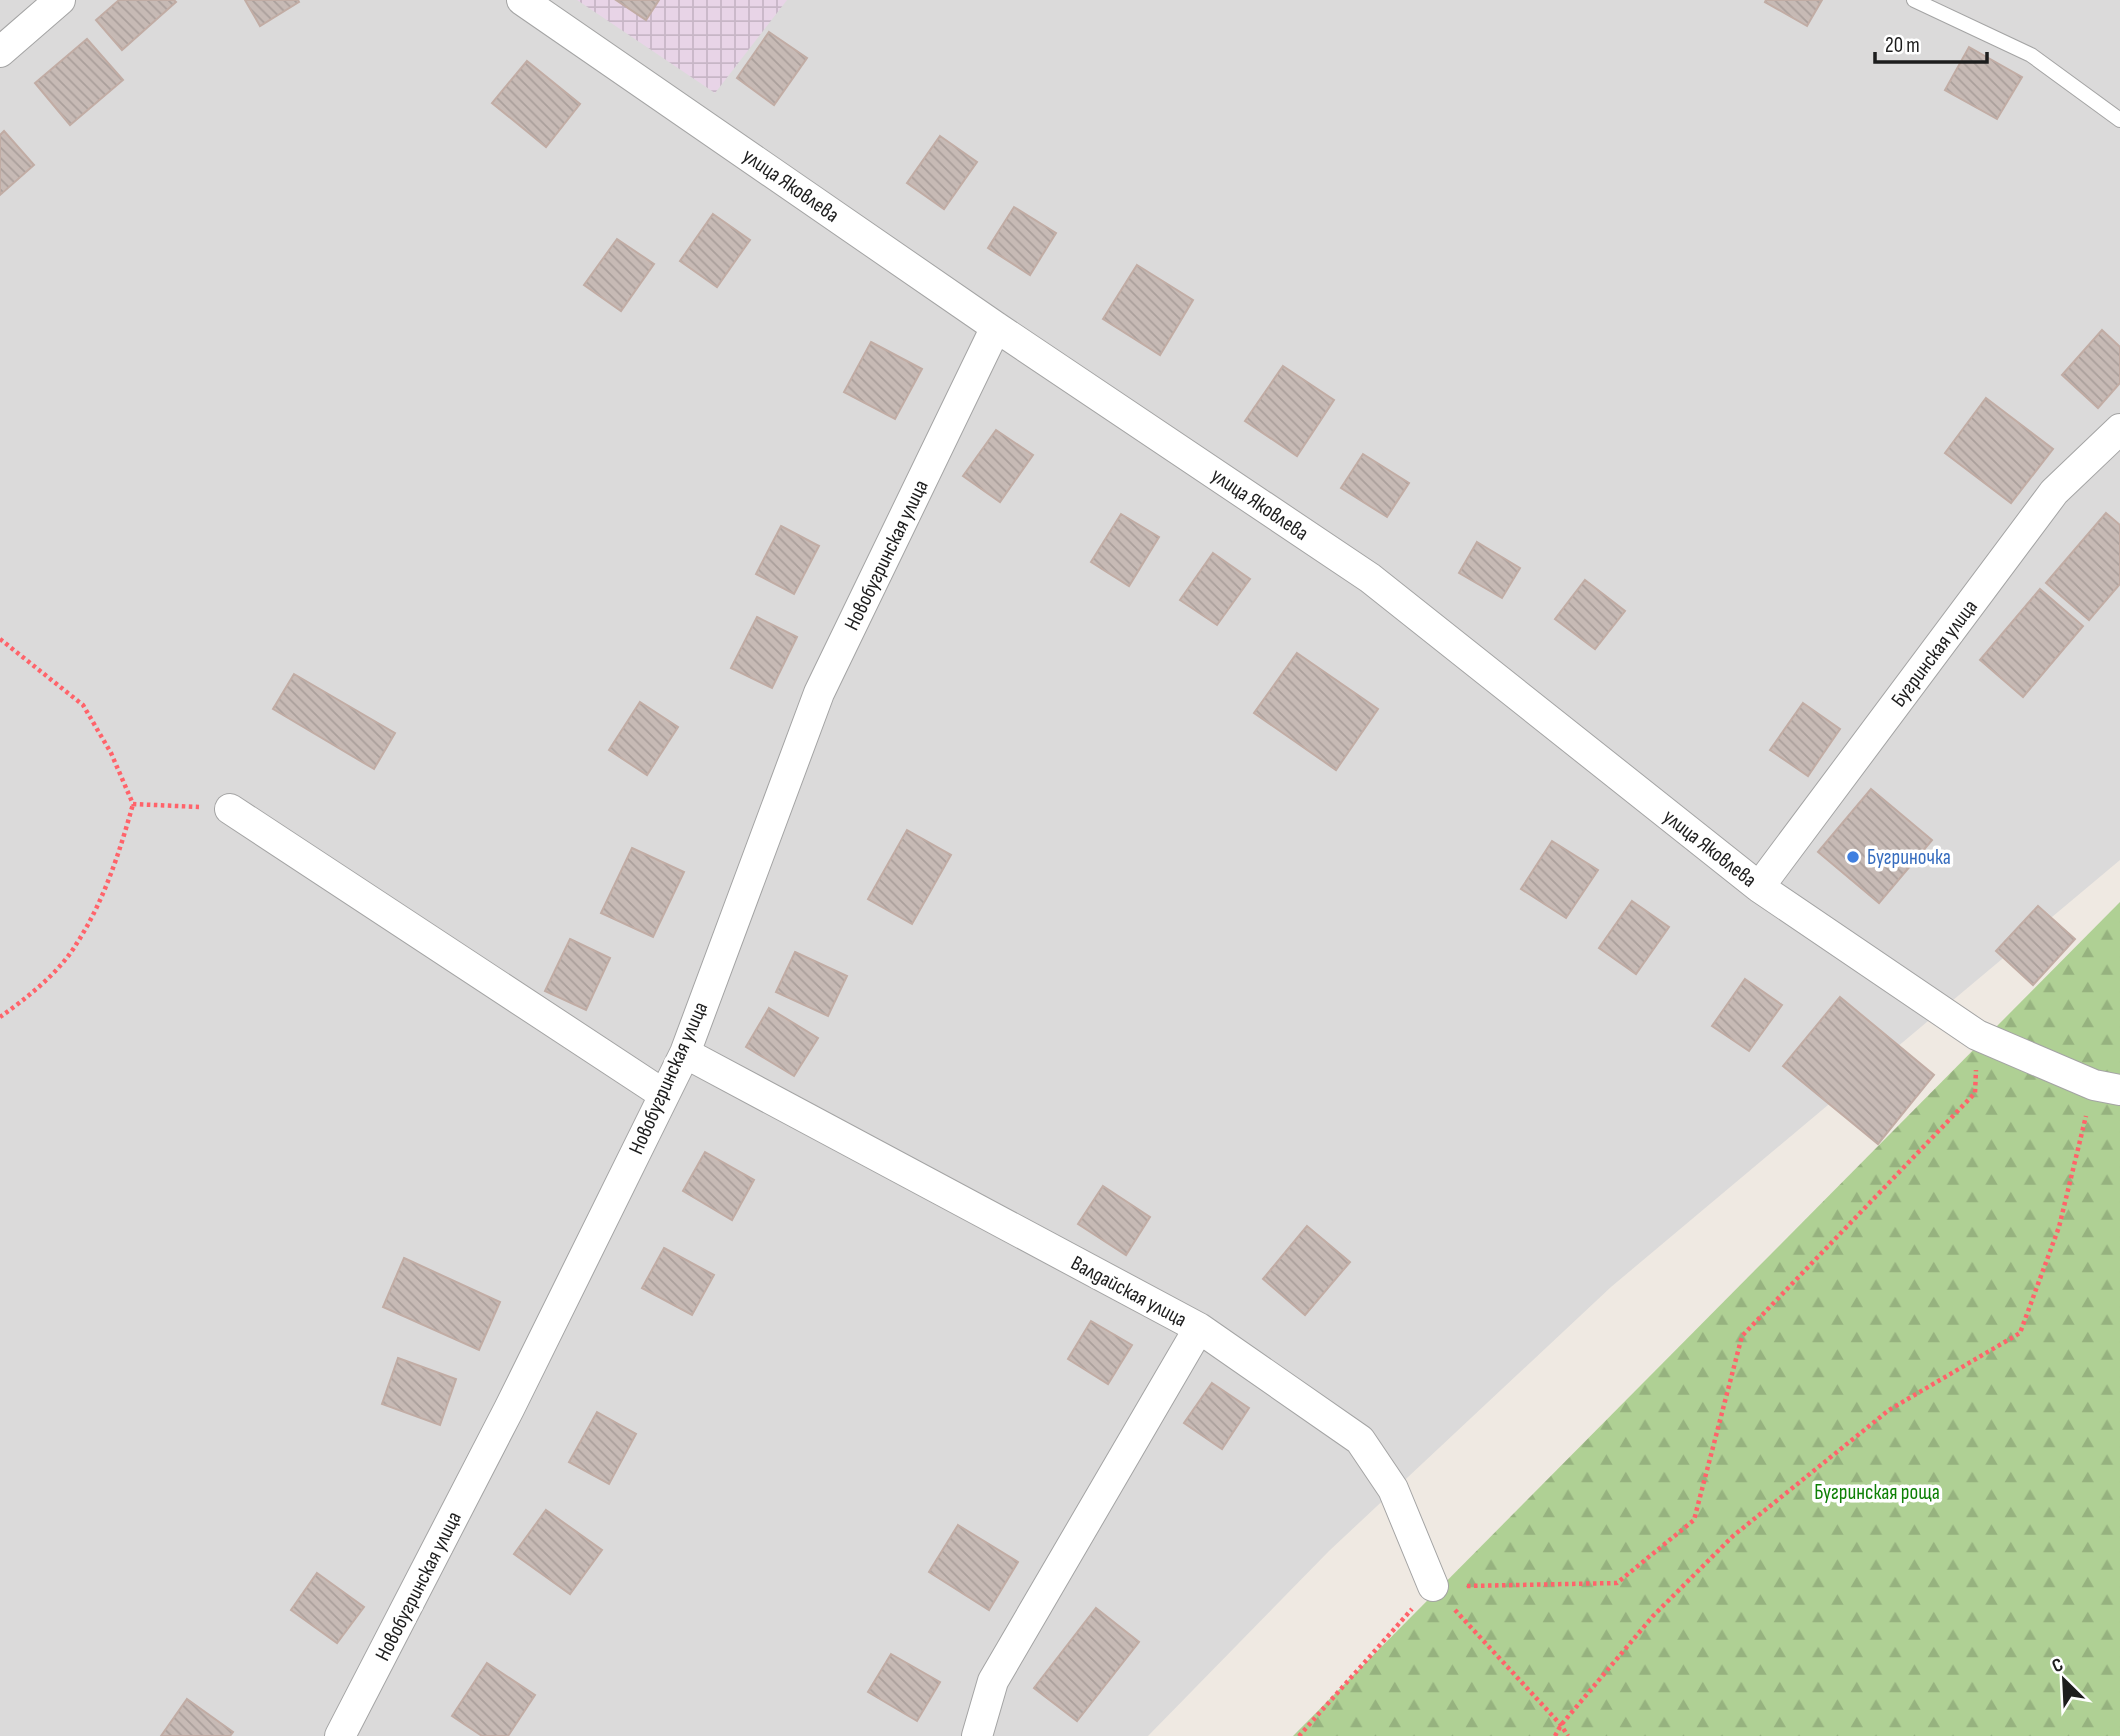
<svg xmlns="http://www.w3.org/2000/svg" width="2120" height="1736" font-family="'Sofia Sans Condensed',sans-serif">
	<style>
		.residential { fill: #dbdada }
		.industrial { fill: url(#industrial-grid) }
		.forest { fill: url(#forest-firs) }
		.building { fill: url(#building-back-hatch); stroke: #c1aca4; stroke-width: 2 }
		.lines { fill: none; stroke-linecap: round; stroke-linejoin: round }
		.lane-casing { stroke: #a4a4a4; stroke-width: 16 }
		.street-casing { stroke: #a4a4a4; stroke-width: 32 }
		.path { stroke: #ff636a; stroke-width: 4.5; stroke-dasharray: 3.5 3.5; stroke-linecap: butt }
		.lane { stroke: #fff; stroke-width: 14 }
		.street { stroke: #fff; stroke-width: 30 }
		.shop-dot { fill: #3f7fe0; stroke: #fff; stroke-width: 2.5 }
		.labels { text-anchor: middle; stroke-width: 7; stroke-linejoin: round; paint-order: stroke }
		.street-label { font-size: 21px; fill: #1d1d1d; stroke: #fff }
		.shop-label { font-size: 21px; fill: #366cbe; stroke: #fff; text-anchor: start }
		.park-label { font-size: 21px; fill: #0e8006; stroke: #fff }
	</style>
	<defs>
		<pattern id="industrial-grid" width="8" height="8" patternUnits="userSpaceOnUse" patternTransform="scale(1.75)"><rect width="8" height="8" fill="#e8d4e7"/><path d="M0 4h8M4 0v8" fill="none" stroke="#c7b6c6"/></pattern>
		<pattern id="forest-firs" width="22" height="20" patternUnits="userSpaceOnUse" patternTransform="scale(1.75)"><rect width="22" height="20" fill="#afd094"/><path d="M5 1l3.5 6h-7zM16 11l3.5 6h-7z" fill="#96b27f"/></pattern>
		<pattern id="building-back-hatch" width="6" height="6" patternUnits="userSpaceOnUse" patternTransform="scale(1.75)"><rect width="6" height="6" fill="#c7bab5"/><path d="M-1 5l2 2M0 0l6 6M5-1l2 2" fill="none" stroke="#aa9f9b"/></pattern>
	</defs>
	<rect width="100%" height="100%" fill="#efe9e2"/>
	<path class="residential" d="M0 0H2120V860L1611 1287 1329 1551 1148 1736H0Z"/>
	<path class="industrial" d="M577 0H787L715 93Z"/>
	<path class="forest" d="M2120 902V1736H1293Z"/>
	<path class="building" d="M119 0H174L176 2 122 50 96 20Z
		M245 0H298L299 2 260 26Z
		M616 0H659L646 20Z
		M1766 0H1822L1807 26 1765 2Z
		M769 32 807 58 774 105 737 78Z
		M87 39 123 80 70 125 35 83Z
		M1969 47 2022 77 1997 119 1945 90Z
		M527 61 580 104 546 147 492 103Z
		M4 131 34 165 0 195V135Z
		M940 136 977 162 944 209 907 183Z
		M1014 207 1056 233 1030 275 988 248Z
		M713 214 750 240 717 287 680 261Z
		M617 239 654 264 621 311 584 285Z
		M1137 265 1193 300 1160 355 1103 319Z
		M2102 330 2120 347V383L2098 408 2062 375Z
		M871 342 922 369 895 419 844 392Z
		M1283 366 1334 400 1297 456 1245 421Z
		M1986 398 2053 449 2011 503 1945 453Z
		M996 430 1033 455 1000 502 963 476Z
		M1363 454 1409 483 1387 517 1341 488Z
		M2106 513 2120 525V584L2089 620 2046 583Z
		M1121 514 1159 537 1129 586 1091 562Z
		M781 526 819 546 794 594 756 574Z
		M1477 542 1520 568 1502 598 1459 573Z
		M1213 553 1250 579 1217 625 1180 600Z
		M1585 580 1625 611 1595 649 1555 619Z
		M2040 589 2083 626 2023 697 1980 660Z
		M757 617 797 637 772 688 731 668Z
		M1297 653 1378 709 1336 770 1254 713Z
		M294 674 395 733 374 769 273 709Z
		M640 702 678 727 647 775 609 750Z
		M1803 703 1840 729 1808 776 1770 750Z
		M1871 789 1932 840 1879 903 1818 852Z
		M907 830 951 855 912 924 868 899Z
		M1552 841 1598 870 1566 918 1521 889Z
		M632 848 684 872 653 937 601 913Z
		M1632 901 1669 927 1636 974 1599 948Z
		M2038 906 2075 939 2033 985 1996 951Z
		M570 939 610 958 586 1010 545 991Z
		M795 952 847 976 828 1016 776 992Z
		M1745 979 1782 1005 1749 1051 1712 1026Z
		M1840 997 1934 1075 1878 1144 1783 1066Z
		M769 1008 818 1038 794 1076 746 1047Z
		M705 1152 754 1180 732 1220 683 1191Z
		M1103 1186 1150 1217 1126 1255 1078 1224Z
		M1307 1226 1350 1262 1305 1315 1263 1279Z
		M664 1248 714 1275 692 1315 642 1288Z
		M404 1258 500 1302 479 1350 383 1307Z
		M1091 1321 1132 1345 1108 1384 1068 1359Z
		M398 1358 456 1379 440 1425 382 1404Z
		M1212 1383 1249 1408 1222 1449 1184 1423Z
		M597 1412 636 1434 609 1484 569 1462Z
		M546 1510 602 1550 570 1594 514 1554Z
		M958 1525 1018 1562 989 1610 929 1572Z
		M317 1573 364 1607 337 1643 291 1610Z
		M1096 1608 1139 1642 1077 1721 1034 1688Z
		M891 1654 940 1682 917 1721 868 1692Z
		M487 1663 535 1695 508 1736H482L452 1716Z
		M187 1699 233 1732 230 1736H161Z"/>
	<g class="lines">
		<defs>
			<path id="lane" d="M1914 0 2031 55 2120 120"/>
			<path id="street" d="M522 0 996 327 1370 578 1759 887 1977 1035 2094 1085 2120 1090
				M0 52 60 0
				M230 809 663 1094
				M1759 887 2054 492 2120 429
				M685 1053 1199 1328 993 1681 977 1736
				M1199 1328 1360 1440 1393 1489 1433 1586
				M340 1736 509 1409 685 1053 819 693 996 327"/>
		</defs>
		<use href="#lane" class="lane-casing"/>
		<use href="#street" class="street-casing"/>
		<path class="path" d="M0 639 83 705 111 753 133 804 199 807
			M0 1017C27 998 60 972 77 943 104 901 120 851 133 804
			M1467 1586 1617 1583 1694 1520 1742 1336 1975 1093 1976 1070
			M1455 1610 1561 1725 1568 1736
			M1299 1736 1412 1609
			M1555 1736 1561 1725 1653 1616 1733 1536 1889 1410 2020 1333 2059 1227 2086 1116"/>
		<use href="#lane" class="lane"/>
		<use href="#street" class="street"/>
	</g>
	<circle class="shop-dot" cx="1853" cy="857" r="7"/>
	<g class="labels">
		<g class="street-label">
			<text transform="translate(791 185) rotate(35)" y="7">улица Яковлева</text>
			<text transform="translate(1260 504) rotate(34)" y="7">улица Яковлева</text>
			<text transform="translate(886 555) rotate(-64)" y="7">Новобугринская улица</text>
			<text transform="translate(1934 653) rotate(-53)" y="7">Бугринская улица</text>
			<text transform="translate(1710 848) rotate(38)" y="7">улица Яковлева</text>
			<text transform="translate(668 1078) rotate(-66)" y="7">Новобугринская улица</text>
			<text transform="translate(1129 1291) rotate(28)" y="7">Валдайская улица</text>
			<text transform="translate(418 1586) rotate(-63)" y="7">Новобугринская улица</text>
		</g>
		<g class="shop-label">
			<text x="1867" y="864">Бугриночка</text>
		</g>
		<g class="park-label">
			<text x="1877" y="1499">Бугринская роща</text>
		</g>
	</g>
	<g transform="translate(2064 1680) rotate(336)" stroke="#ffffff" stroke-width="5" paint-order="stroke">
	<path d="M0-5L12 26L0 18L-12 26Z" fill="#1d1d1d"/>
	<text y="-10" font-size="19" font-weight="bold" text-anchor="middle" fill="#1d1d1d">С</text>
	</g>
	<path d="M1875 52v10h112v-10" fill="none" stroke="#1d1d1d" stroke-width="3.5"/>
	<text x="1885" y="52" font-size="21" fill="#1d1d1d" stroke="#ffffff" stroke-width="5" paint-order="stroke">20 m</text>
</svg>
